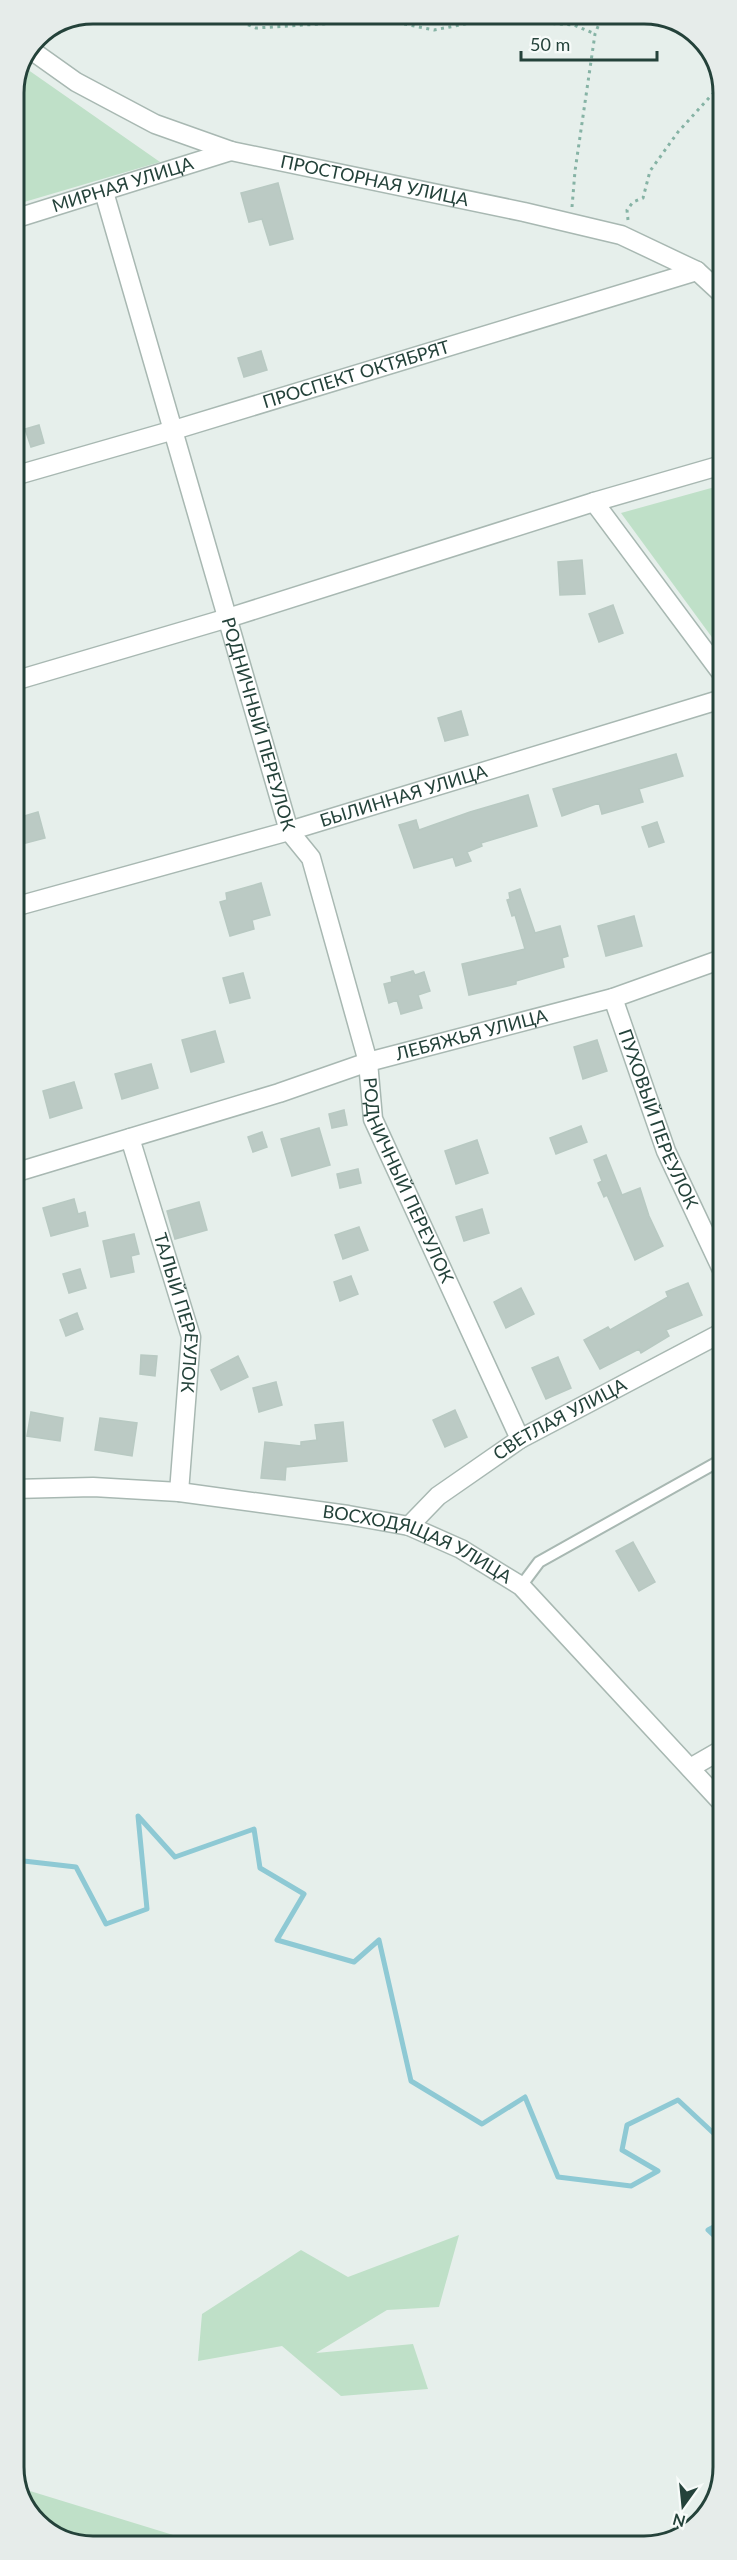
<svg xmlns="http://www.w3.org/2000/svg" width="737" height="2560" font-family="Lato,sans-serif">
	<style>
		.green { fill: #bfe0c8 }
		.lines { fill: none; stroke-linecap: round; stroke-linejoin: round }
		.stream { stroke: #8ec9d4; stroke-width: 5 }
		.building { fill: #bbcac4; stroke: #b8c9c2; stroke-width: 1.5 }
		.lane-casing { stroke: #a8b8b2; stroke-width: 14 }
		.street-casing { stroke: #a8b8b2; stroke-width: 21 }
		.path { stroke: #86b3a5; stroke-width: 3; stroke-dasharray: 3 4.5; stroke-linecap: butt }
		.lane { stroke: #fff; stroke-width: 10 }
		.street { stroke: #fff; stroke-width: 18 }
		.labels { text-anchor: middle; stroke-width: 5; stroke-linejoin: round; paint-order: stroke }
		.street-label { font-size: 18px; fill: #24423a; stroke: #f7fbf9 }
		.rim { fill: none; stroke: #24423a; stroke-width: 3 }
	</style>
	<rect width="100%" height="100%" fill="#e6efeb"/>
	<path class="green" d="M24 67 160 162 14 205V93Z
		M722 485V651L621 513Z
		M459 2235 439 2307 387 2310 316 2353 413 2344 428 2389 341 2396 282 2346 198 2361 202 2314 301 2250 348 2277Z
		M17 2487 209 2546H87L41 2527Z"/>
	<g class="lines">
		<path class="stream" d="M15 1860 76 1867 106 1924 147 1909 138 1816 175 1857 254 1829 260 1868 304 1894 277 1940 354 1962 379 1940 411 2081 482 2124 525 2097 558 2177 631 2186 658 2171 622 2150 627 2125 678 2100 723 2142
			M723 2222 708 2230 723 2244"/>
	</g>
	<path class="building" d="M278 183 293 239 270 245 262 219 249 222 241 193Z
		M261 351 267 370 244 377 238 358Z
		M39 425 44 443 31 447 25 429Z
		M582 560 585 594 560 595 558 562Z
		M613 605 623 633 599 642 589 614Z
		M461 711 468 735 445 741 438 718Z
		M676 754 683 776 639 789 643 802 602 814 599 803 562 816 553 789Z
		M528 795 537 826 481 843 482 846 467 852 471 861 456 866 453 857 414 868 399 825 416 820 419 830 470 812Z
		M38 812 45 838 18 845 14 819Z
		M657 822 664 842 649 847 642 827Z
		M261 883 270 915 252 920 254 929 230 936 220 902 227 900 226 893Z
		M520 889 535 933 560 926 568 956 562 958 564 967 516 981V984L469 995 462 964 525 949 515 915 512 916 507 900 510 899 509 893Z
		M634 916 642 946 606 956 598 926Z
		M413 971 415 975 424 972 430 991 418 995 422 1008 401 1014 397 1000 389 1003 384 984 392 982 391 977Z
		M243 973 250 998 230 1003 223 978Z
		M215 1031 224 1062 191 1072 182 1040Z
		M597 1040 607 1071 583 1079 574 1047Z
		M151 1064 158 1088 122 1099 115 1074Z
		M74 1082 82 1108 50 1118 43 1091Z
		M344 1110 347 1125 332 1128 329 1114Z
		M581 1126 587 1142 556 1154 550 1138Z
		M319 1128 330 1165 292 1176 281 1139Z
		M262 1132 267 1147 253 1152 248 1137Z
		M477 1140 488 1173 456 1184 445 1151Z
		M606 1155 622 1195 640 1188 649 1216 663 1246 635 1260 607 1195 604 1197 598 1183 602 1181 594 1160Z
		M358 1169 361 1183 340 1188 337 1174Z
		M74 1199 78 1214 85 1212 88 1226 51 1236 43 1208Z
		M199 1202 207 1230 175 1239 167 1211Z
		M482 1209 489 1233 464 1241 456 1217Z
		M359 1227 368 1250 343 1259 335 1235Z
		M134 1234 139 1254 131 1256 134 1272 111 1277 103 1241Z
		M80 1269 86 1288 69 1293 63 1274Z
		M351 1276 358 1294 340 1301 334 1282Z
		M688 1283 702 1315 666 1330 669 1336 641 1353 639 1349 600 1369 584 1340 608 1327 610 1330 668 1297 666 1292Z
		M521 1288 534 1314 506 1328 494 1302Z
		M77 1313 83 1329 66 1336 60 1320Z
		M141 1355 157 1356 155 1376 140 1374Z
		M238 1356 248 1377 221 1390 211 1370Z
		M558 1357 571 1388 546 1399 532 1368Z
		M276 1382 282 1405 259 1412 253 1388Z
		M455 1410 467 1437 445 1447 433 1420Z
		M31 1412 63 1418 60 1441 27 1436Z
		M100 1418 137 1423 132 1456 95 1450Z
		M343 1422 347 1461 286 1467 285 1480 261 1478 265 1442 301 1446V1442L317 1440 315 1425Z
		M633 1542 655 1582 639 1591 616 1551Z"/>
	<g class="lines">
		<defs>
			<path id="lane" d="M521 1586 539 1562 723 1459"/>
			<g id="street">
				<path id="s1" d="M31 50 76 82 155 124 231 151 524 212 621 235 697 271 722 294"/>
				<path id="s2" d="M104 192 289 831 311 858 368 1062 373 1119 520 1439"/>
				<path id="s3" d="M14 219 231 151"/>
				<path id="s4" d="M14 476 174 430 697 271"/>
				<path d="M594 502 722 674"/>
				<path d="M14 681 228 618 594 502 722 465"/>
				<path id="s5" d="M14 907 289 831 722 699"/>
				<path id="s6" d="M613 998 666 1151 723 1272"/>
				<path id="s7" d="M130 1138 191 1337 179 1492"/>
				<path id="s8" d="M14 1173 279 1093 368 1062 613 998 722 959"/>
				<path id="s9" d="M14 1489 93 1487 179 1492 348 1515 409 1526 461 1549 521 1586 723 1804"/>
				<path id="s10" d="M409 1526 438 1496 520 1439 723 1332"/>
				<path d="M690 1768 723 1749"/>
			</g>
		</defs>
		<use href="#lane" class="lane-casing"/>
		<use href="#street" class="street-casing"/>
		<path class="path" d="M220 14 256 28 385 20 434 30 491 19 574 25 595 34
			M572 207 575 171 595 34 603 14
			M628 220 627 210 633 202 643 198 650 171 678 132 717 89 718 79 713 67 690 30"/>
		<use href="#lane" class="lane"/>
		<use href="#street" class="street"/>
	</g>
	<g class="labels">
		<g class="street-label">
			<text dy="6" stroke="none"><textPath href="#s1" startOffset="372">ПРОСТОРНАЯ УЛИЦА</textPath></text>
			<text dy="6" stroke="none"><textPath href="#s3" startOffset="114">МИРНАЯ УЛИЦА</textPath></text>
			<text dy="6" stroke="none"><textPath href="#s4" startOffset="357">ПРОСПЕКТ ОКТЯБРЯТ</textPath></text>
			<text dy="6" stroke="none"><textPath href="#s2" startOffset="554">РОДНИЧНЫЙ ПЕРЕУЛОК</textPath></text>
			<text dy="6" stroke="none"><textPath href="#s5" startOffset="405">БЫЛИННАЯ УЛИЦА</textPath></text>
			<text dy="6" stroke="none"><textPath href="#s8" startOffset="478">ЛЕБЯЖЬЯ УЛИЦА</textPath></text>
			<text dy="6" stroke="none"><textPath href="#s6" startOffset="129">ПУХОВЫЙ ПЕРЕУЛОК</textPath></text>
			<text dy="6" stroke="none"><textPath href="#s2" startOffset="1038">РОДНИЧНЫЙ ПЕРЕУЛОК</textPath></text>
			<text dy="6" stroke="none"><textPath href="#s7" startOffset="182">ТАЛЫЙ ПЕРЕУЛОК</textPath></text>
			<text dy="6" stroke="none"><textPath href="#s10" startOffset="186">СВЕТЛАЯ УЛИЦА</textPath></text>
			<text dy="6" stroke="none"><textPath href="#s9" startOffset="411">ВОСХОДЯЩАЯ УЛИЦА</textPath></text>
		</g>
	</g>
	<path d="M0 0H737V2560H0ZM93 24H644A69 69 0 0 1 713 93V2467A69 69 0 0 1 644 2536H93A69 69 0 0 1 24 2467V93A69 69 0 0 1 93 24Z" fill="#e6ecea" fill-rule="evenodd"/>
	<path class="rim" d="M93 24H644A69 69 0 0 1 713 93V2467A69 69 0 0 1 644 2536H93A69 69 0 0 1 24 2467V93A69 69 0 0 1 93 24Z"/>
	<g transform="translate(683 2506) rotate(195)" stroke="#f7fbf9" stroke-width="4.5" paint-order="stroke">
	<path d="M0-4.5L10 22L0 15L-10 22Z" fill="#24423a"/>
	<text y="-9" font-size="16" font-weight="bold" text-anchor="middle" fill="#24423a">N</text>
	</g>
	<path d="M521 51v9h136v-9" fill="none" stroke="#24423a" stroke-width="3"/>
	<text x="530" y="51" font-size="18" fill="#24423a" stroke="#f7fbf9" stroke-width="4.5" paint-order="stroke">50 m</text>
</svg>
